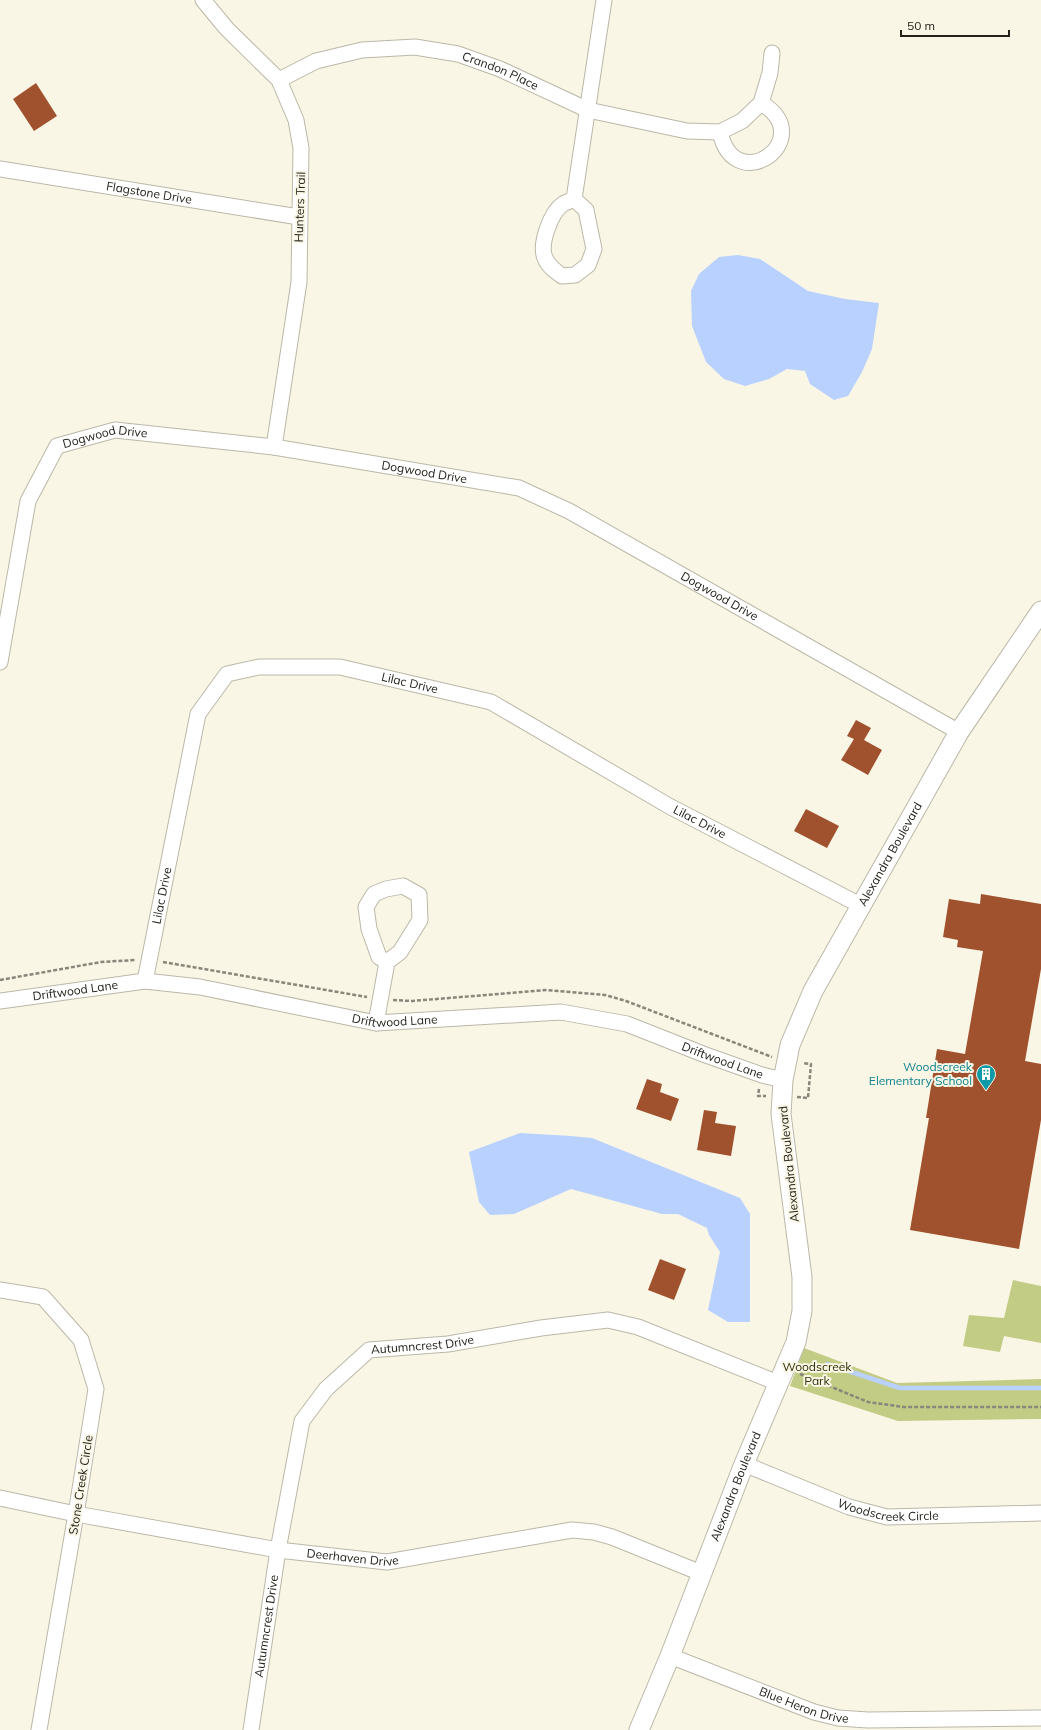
<svg xmlns="http://www.w3.org/2000/svg" width="1041" height="1730" font-family="Mulish,sans-serif">
	<style>
		.green { fill: #c3cc85 }
		.water { fill: #b9d1fe }
		.lines { fill: none; stroke-linecap: round; stroke-linejoin: round }
		.stream { stroke: #b9d1fe; stroke-width: 4.5 }
		.building { fill: #a0512e }
		.minor-casing { stroke: #bbb8a8; stroke-width: 17 }
		.tertiary-casing { stroke: #bbb8a8; stroke-width: 21 }
		.path { stroke: #89877b; stroke-width: 2.5; stroke-dasharray: 4 2; stroke-linecap: butt }
		.minor { stroke: #fff; stroke-width: 15 }
		.tertiary { stroke: #fff; stroke-width: 19 }
		.labels { text-anchor: middle; stroke-width: 4; stroke-linejoin: round; paint-order: stroke }
		.street-label { font-size: 12px; fill: #23221b; stroke: #faf6e5 }
		.culture-label { font-size: 12px; fill: #0d838f; stroke: #faf6e5; text-anchor: end }
		.park-label { font-size: 12px; fill: #2d3009; stroke: #faf6e5 }
	</style>
	<rect width="100%" height="100%" fill="#faf6e5"/>
	<path class="green" d="M1013 1280 1041 1286V1343L1004 1336 1000 1352 963 1346 969 1315 1004 1318Z
		M804 1348 897 1383 1041 1379V1419L898 1421 790 1386Z"/>
	<path class="water" d="M738 255 760 259 808 291 845 299 879 303 872 349 862 372 848 396 834 400 810 384 805 371 787 369 769 379 745 386 724 379 706 362 692 326 691 291 699 274 719 257Z
		M520 1133 571 1136 592 1138 740 1198 750 1214V1322H728L708 1310 720 1252 709 1235 707 1228 678 1214H662L571 1189 514 1214 490 1215 479 1202 469 1152Z"/>
	<g class="lines">
		<path class="stream" d="M827 1364 900 1388H1041"/>
	</g>
	<path class="building" d="M36 83 57 116 34 131 13 99Z
		M856 720 871 728 864 740 882 750 868 775 841 760 854 739 847 736Z
		M806 809 839 826 827 848 794 831Z
		M981 894 1041 904V969L1025 1061 1041 1064V1120L1019 1249 910 1230 929 1118H926L937 1049 965 1054 983 951 957 947 958 940 943 937 949 899 980 904Z
		M647 1079 662 1084 660 1092 679 1099 671 1121 636 1109Z
		M704 1110 717 1112 715 1123 736 1126 731 1156 697 1150Z
		M660 1259 686 1269 674 1300 648 1290Z"/>
	<g class="lines">
		<defs>
			<g id="minor">
				<path d="M203 0 227 29 279 80 296 120 301 148 299 282 274 447"/>
				<path id="s1" d="M279 80 316 61 362 50 415 47 458 54 500 69 588 110 687 131 720 132 742 121 761 103 770 73 772 53"/>
				<path d="M720 132C735 200 820 138 761 103"/>
				<path id="s2" d="M0 169 299 217"/>
				<path d="M574 199C571 201 566 202 563 204 551 212 539 244 545 258 548 266 555 271 562 276L575 275 588 265 594 249 586 210 574 199 604 0"/>
				<path id="s3" d="M0 662 28 501 57 446 115 430 274 447 519 488 569 511 959 732"/>
				<path id="s4" d="M145 981 198 714 227 674 259 667H340L491 702 669 806 862 906"/>
				<path id="s5" d="M0 1001 145 981 200 987 376 1023 561 1012 627 1024 703 1054 762 1075 783 1080"/>
				<path d="M376 1023 387 962 400 952 420 920 419 895 403 886 386 889 374 894 366 907 369 929 379 957 387 962"/>
				<path d="M0 1290 43 1297 81 1340 96 1389 76 1514 39 1730"/>
				<path id="s6" d="M744 1464 849 1507 887 1517 1041 1513"/>
				<path id="s7" d="M0 1498 76 1514 278 1550 387 1562 572 1530 594 1532 612 1537 701 1573"/>
				<path id="s8" d="M670 1656 814 1712 838 1718 868 1720 1041 1718"/>
				<path id="s9" d="M251 1730 278 1550 302 1421 326 1389 369 1350 448 1344 541 1328 608 1320 638 1327 778 1383"/>
			</g>
			<g id="tertiary">
				<path id="s10" d="M639 1730 670 1656 744 1464 796 1342 802 1311V1277L781 1114 783 1080 790 1045 813 991 959 732 1041 611"/>
			</g>
		</defs>
		<use href="#minor" class="minor-casing"/>
		<use href="#tertiary" class="tertiary-casing"/>
		<path class="path" d="M163 962 367 997
			M0 980 101 962 136 960
			M393 1000 412 1001 547 990 605 995 626 1001 772 1057
			M759 1089 758 1096H766
			M797 1097 808 1098 811 1064 803 1063
			M800 1374 868 1402 904 1407H1041"/>
		<use href="#minor" class="minor"/>
		<use href="#tertiary" class="tertiary"/>
	</g>
	<defs>
		<symbol id="building-pin" viewBox="-11 -11 22 30"><path d="M0 17L-7.5 6A9.5 9.5 0 1 1 7.5 6Z" fill="#0f9aa8" stroke="#faf6e5"/><path d="M-4-6H4V6H1V3H-1V6H-4ZM-2.5-4.3h1.7v1.8h-1.7ZM.8-4.3h1.7v1.8H.8ZM-2.5-1h1.7V.8h-1.7ZM.8-1h1.7V.8H.8Z" fill="#fff"/></symbol>
	</defs>
	<g fill-rule="evenodd">
		<use href="#building-pin" x="975" y="1063" width="22" height="30"/>
	</g>
	<g class="labels">
		<g class="street-label">
			<text dy="4" stroke="none"><textPath href="#s1" startOffset="231">Crandon Place</textPath></text>
			<text dy="4" stroke="none"><textPath href="#s2" startOffset="151">Flagstone Drive</textPath></text>
			<text transform="translate(300 207) rotate(-88)" y="4">Hunters Trail</text>
			<text dy="4" stroke="none"><textPath href="#s3" startOffset="275">Dogwood Drive</textPath></text>
			<text dy="4" stroke="none"><textPath href="#s3" startOffset="598">Dogwood Drive</textPath></text>
			<text dy="4" stroke="none"><textPath href="#s3" startOffset="922">Dogwood Drive</textPath></text>
			<text dy="4" stroke="none"><textPath href="#s4" startOffset="507">Lilac Drive</textPath></text>
			<text dy="4" stroke="none"><textPath href="#s4" startOffset="831">Lilac Drive</textPath></text>
			<text dy="4" stroke="none"><textPath href="#s10" startOffset="934">Alexandra Boulevard</textPath></text>
			<text dy="4" stroke="none"><textPath href="#s4" startOffset="87">Lilac Drive</textPath></text>
			<text dy="4" stroke="none"><textPath href="#s5" startOffset="76">Driftwood Lane</textPath></text>
			<text dy="4" stroke="none"><textPath href="#s5" startOffset="400">Driftwood Lane</textPath></text>
			<text dy="4" stroke="none"><textPath href="#s5" startOffset="736">Driftwood Lane</textPath></text>
			<text transform="translate(789 1164) rotate(-96)" y="4">Alexandra Boulevard</text>
			<text dy="4" stroke="none"><textPath href="#s9" startOffset="465">Autumncrest Drive</textPath></text>
			<text transform="translate(81 1485) rotate(-81)" y="4">Stone Creek Circle</text>
			<text dy="4" stroke="none"><textPath href="#s10" startOffset="262">Alexandra Boulevard</textPath></text>
			<text dy="4" stroke="none"><textPath href="#s6" startOffset="153">Woodscreek Circle</textPath></text>
			<text dy="4" stroke="none"><textPath href="#s7" startOffset="358">Deerhaven Drive</textPath></text>
			<text dy="4" stroke="none"><textPath href="#s9" startOffset="105">Autumncrest Drive</textPath></text>
			<text dy="4" stroke="none"><textPath href="#s8" startOffset="143">Blue Heron Drive</textPath></text>
		</g>
		<g class="culture-label">
			<text x="972" y="1071">Woodscreek<tspan x="972" dy="14">Elementary School</tspan></text>
		</g>
		<g class="park-label">
			<text x="817" y="1371">Woodscreek<tspan x="817" dy="14">Park</tspan></text>
		</g>
	</g>
	<path d="M901 30v6h108v-6" fill="none" stroke="#23221b" stroke-width="2"/>
	<text x="907" y="30" font-size="12" fill="#23221b" stroke="#faf6e5" stroke-width="3" paint-order="stroke">50 m</text>
</svg>
